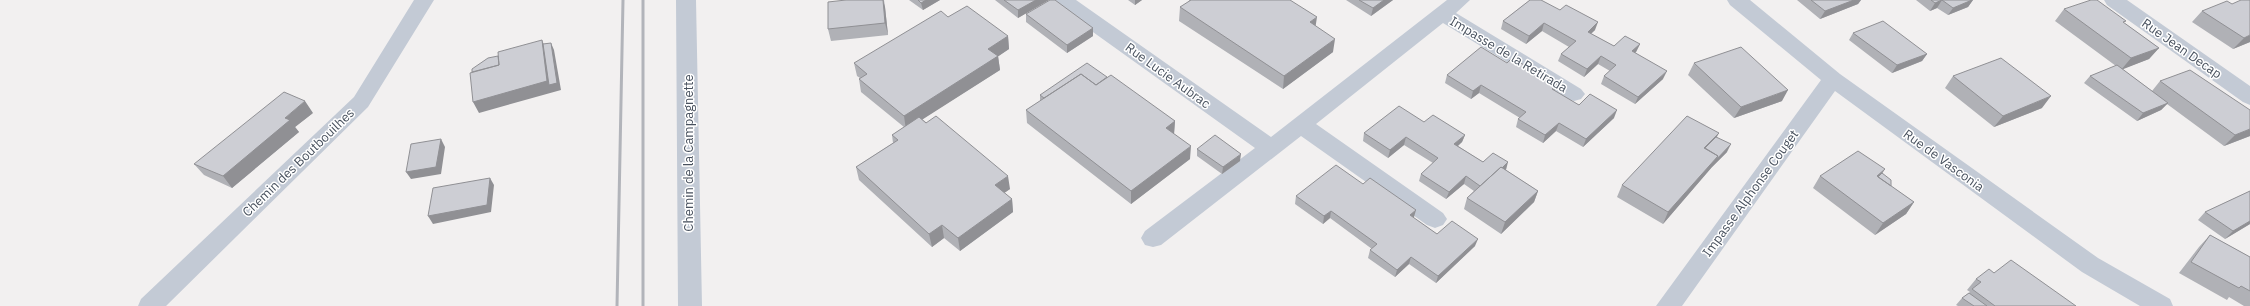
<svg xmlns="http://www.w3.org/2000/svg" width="2250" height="306" font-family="'IBM Plex Sans',sans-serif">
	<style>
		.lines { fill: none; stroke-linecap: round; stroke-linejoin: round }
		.street { fill: #c3cad5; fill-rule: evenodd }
		.rail { stroke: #b2b4ba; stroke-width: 3 }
		.wall { fill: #b0b1b6 }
		.shaded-wall { fill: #909094 }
		.building { fill: #cdced4; stroke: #909094 }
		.labels { text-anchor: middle; stroke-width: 3; stroke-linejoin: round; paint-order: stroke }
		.street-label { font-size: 13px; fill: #48515e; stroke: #fff }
	</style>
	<rect width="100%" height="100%" fill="#f2f0f0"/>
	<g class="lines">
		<path class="street" d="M414 0H434L368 107 166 306H138L141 299 354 97Z
			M676 0H696L702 306H678Z
			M1056 0H1076L1271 137 1447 0H1470L1456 13 1581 89 1585 94 1581 99 1574 101 1567 99 1443 23 1316 124 1443 213 1447 219 1443 225 1435 228 1427 225 1301 136 1161 245 1153 247 1145 245 1141 238 1145 231 1255 148 1058 7 1055 2Z
			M1727 0H1750L1840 74 2098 258 2170 299 2173 306H2140L2082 272 1835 91 1682 306H1656L1821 80 1730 5Z
			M2104 0H2127L2250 86V105L2243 102 2107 5Z"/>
		<path class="rail" d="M643 0V306
			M617 306 623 0"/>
	</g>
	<path class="wall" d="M846 0H884L885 7 888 35 831 41 828 29Z
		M909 0H940L923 10Z
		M995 0H1049L1018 18Z
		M1128 0H1142L1135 5Z
		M1189 0H1290L1316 26 1333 52 1283 89 1179 21 1180 7 1189 2Z
		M1346 0H1393L1371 16Z
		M1530 0 1595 30 1591 34 1614 46 1640 44 1636 52 1635 53 1663 79 1635 104 1601 84 1604 76 1610 71 1598 64 1584 77 1558 61 1561 54 1569 47 1542 31 1526 44 1501 29 1503 21Z
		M1797 0H1861L1858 4 1820 19Z
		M1916 0H1973L1968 7 1948 15 1937 8 1930 11Z
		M2232 4 2250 42 2233 49 2192 22 2202 11Z
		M2064 9 2124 23 2159 48 2149 59 2122 69 2152 91 2160 81 2250 136 2224 146 2167 104 2161 110 2137 121 2084 83 2090 76 2116 66 2055 21Z
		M1026 14 1093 28V36L1067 53 1026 22Z
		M948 17 1008 36 1009 49 998 56 1000 70 922 119 1010 189 1004 193 1012 199 1013 212 960 251 944 238 932 247 859 180 856 167 893 143 892 135 904 127 861 92 859 79 860 78 857 76 854 63Z
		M1853 33 1927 54 1922 61 1892 73 1849 40Z
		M1694 63 1782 101 1734 118 1688 75Z
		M1447 75 1555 91 1579 105 1614 118 1583 147 1556 131 1543 143 1516 127 1518 119 1520 118 1479 93 1471 99 1445 83Z
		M1953 76 2042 108 1994 127 1945 88Z
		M1107 77 1175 121 1174 134 1190 159 1131 204 1027 123 1026 110 1040 101V95Z
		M313 113 295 127 299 132 232 188 204 175 194 164Z
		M1424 122 1465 135 1462 142 1458 146 1483 162 1506 170 1538 191 1534 202 1501 234 1464 209 1467 198 1474 191 1464 184 1446 199 1419 181 1421 174 1433 163 1404 145 1388 158 1363 141 1364 133Z
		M1716 137 1727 152 1712 167 1663 224 1617 197 1622 185Z
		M1197 149 1240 161 1222 174 1197 156Z
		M1885 169 1882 173 1891 186 1914 202 1906 214 1875 235 1813 188 1820 176Z
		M1363 184 1414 217V218L1437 234 1475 246 1436 283 1409 264 1395 277 1368 258 1370 250 1372 249 1330 218 1323 224 1295 204 1296 196Z
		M2250 191V224L2225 239 2198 220 2205 212Z
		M2210 235 2250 257V306H2244L2229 297 2227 300 2179 273 2199 247Z
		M1994 273 2076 306H1958L1956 305 1962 298 1970 292 1967 290 1976 279Z"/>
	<path class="shaded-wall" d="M883 0 885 7 888 35 885 23Z
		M926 0H940L923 10 921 3Z
		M1036 0H1049L1018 18V10Z
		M1135 0H1142L1135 5Z
		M1384 0H1393L1371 16 1373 8Z
		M1854 0H1861L1858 4 1820 19 1825 11Z
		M1942 0 1937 8 1930 11 1935 3Z
		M1972 0H1973L1968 7 1948 15 1953 8Z
		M1317 17 1315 30 1310 22Z
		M1598 22 1595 30 1585 39 1588 32Z
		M1544 23 1542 31 1526 44 1529 36Z
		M1093 28V36L1067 53V45Z
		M2250 35V42L2233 49 2244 38Z
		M1008 36 1009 49 990 62 988 49Z
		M1335 39 1333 52 1283 89 1284 76Z
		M542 40 547 52 551 43 554 50 561 90 479 113 473 102Z
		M1640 44 1636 52 1628 59 1632 51Z
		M2159 48 2149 59 2121 70 2131 58Z
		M1927 54 1922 61 1892 73 1897 65Z
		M998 56 1000 70 906 130 904 116Z
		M1601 56 1598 64 1584 77 1587 69Z
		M1667 71 1663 79 1635 104 1638 97Z
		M1557 84 1554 92 1552 89Z
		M1481 85 1479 93 1471 99 1473 91Z
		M1788 90 1782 101 1734 118 1741 107Z
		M2051 96 2042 108 1994 127 2003 116Z
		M305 101 313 113 295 127 299 132 232 188 223 176 285 118Z
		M2168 103 2161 110 2137 121 2143 113Z
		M1617 110 1614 118 1583 147 1586 139Z
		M1175 121 1174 134 1166 128Z
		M1559 123 1556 131 1543 143 1545 135Z
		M2250 129V136L2224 146 2235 135Z
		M1719 133 1713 144 1704 153V148Z
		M1465 135 1462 142 1452 151 1454 144Z
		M1406 137 1404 145 1388 158 1390 150Z
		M441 139 445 147 441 174 411 179 406 172Z
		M1731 144 1727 152 1712 167 1663 224 1668 212 1718 156Z
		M1191 146 1190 159 1131 204V191Z
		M1241 154 1240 161 1222 174 1223 167Z
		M1508 162 1506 170 1482 187Z
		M1885 169 1877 181V176Z
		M1008 176 1010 189 997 198 995 185Z
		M1466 176 1464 184 1446 199 1449 192Z
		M490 178 494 185 491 212 433 224 428 216Z
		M1538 191 1534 202 1501 234 1505 222Z
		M1012 199 1013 212 960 251 958 238Z
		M1914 202 1906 214 1875 235 1883 223Z
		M1416 210 1414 217 1408 222 1410 215Z
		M1331 211 1330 218 1323 224 1324 216Z
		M2250 221V224L2225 239 2233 231Z
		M942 225 944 238 932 247 929 234Z
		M1478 239 1475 246 1436 283 1438 276Z
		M1411 257 1409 264 1395 277 1397 270Z"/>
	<path class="building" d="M846 0H883L885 23 828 29V2Z
		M918 0H926L921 3Z
		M1004 0H1036L1018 10Z
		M1050 0H1055L1093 28 1067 45 1026 14Z
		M1191 0H1290L1317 17 1310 22 1335 39 1284 76 1180 7Z
		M1359 0H1384L1373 8Z
		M1530 0H1541L1560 10 1566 5 1598 22 1588 32 1614 46 1625 36 1640 44 1632 51 1667 71 1638 97 1604 76 1616 65 1601 56 1587 69 1561 54 1576 41 1544 23 1529 36 1503 21Z
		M1811 0H1854L1825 11Z
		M1931 0H1972L1953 8 1942 0 1935 3Z
		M2091 0H2097L2126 21 2123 22 2159 48 2131 58 2064 9Z
		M2241 0H2250V35L2244 38 2202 11 2227 1 2232 4Z
		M967 6 1008 36 988 49 998 56 904 116 859 79 867 74 854 63 941 11 948 17Z
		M1883 21 1927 54 1897 65 1853 33Z
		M542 40 547 81 473 102 470 73 499 65 498 52Z
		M551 43 557 83 549 85 543 44Z
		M1481 47 1507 63 1512 58 1557 84 1552 89 1579 105 1590 94 1617 110 1586 139 1559 123 1545 135 1518 119 1526 112 1481 85 1473 91 1447 75Z
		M1741 47 1788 90 1741 107 1694 63Z
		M498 56 499 65 472 72V69L488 58Z
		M2001 58 2051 96 2003 116 1953 76Z
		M1087 63 1107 77 1096 85 1081 74 1044 98 1040 95Z
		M2117 65 2168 103 2143 113 2090 76Z
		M2190 70 2250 110V129L2235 135 2160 81Z
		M1081 74 1096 85 1111 75 1175 121 1166 128 1191 146 1131 191 1026 110Z
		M284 92 305 101 285 118 290 120 223 176 194 164Z
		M1399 106 1424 122 1433 115 1465 135 1454 144 1483 162 1493 153 1508 162 1502 168 1501 167 1480 186 1466 176 1449 192 1421 174 1438 158 1406 137 1390 150 1364 133Z
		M936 116 1008 176 995 185 1012 199 958 238 942 225 929 234 856 167 898 140 892 135 919 117 926 123Z
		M1687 116 1719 133 1704 148 1718 156 1668 212 1622 185Z
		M1215 135 1241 154 1223 167 1197 149Z
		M1716 137 1731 144 1716 160 1718 156 1705 148Z
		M441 139 436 167 406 172 411 144Z
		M1858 151 1885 169 1877 176 1914 202 1883 223 1820 176Z
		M1336 165 1363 184 1370 178 1416 210 1410 215 1437 234 1452 221 1478 239 1438 276 1411 257 1397 270 1370 250 1377 244 1331 211 1324 216 1296 196Z
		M1501 167 1538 191 1505 222 1467 198Z
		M1882 173 1891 180V186L1878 177Z
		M490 178 487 205 428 216 433 188Z
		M2250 191V221L2233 231 2205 212Z
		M2210 235 2250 257V291L2241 286 2239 288 2191 262Z
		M2011 260 2076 306H1995L1972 289 1981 282 1976 279 1989 269 1994 273Z
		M1969 293 1987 306H1974L1962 298Z"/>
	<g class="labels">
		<g class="street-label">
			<text transform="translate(2182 48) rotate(35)" y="5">Rue Jean Decap</text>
			<text transform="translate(1509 54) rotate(31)" y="5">Impasse de la Retirada</text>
			<text transform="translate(1168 75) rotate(36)" y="5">Rue Lucie Aubrac</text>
			<text transform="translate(688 153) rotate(-90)" y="5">Chemin de la Campagnette</text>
			<text transform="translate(1944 160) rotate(36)" y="5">Rue de Vasconia</text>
			<text transform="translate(298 162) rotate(-44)" y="5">Chemin des Boutbouilhes</text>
			<text transform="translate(1750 193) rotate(-54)" y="5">Impasse Alphonse Couget</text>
		</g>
	</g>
</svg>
